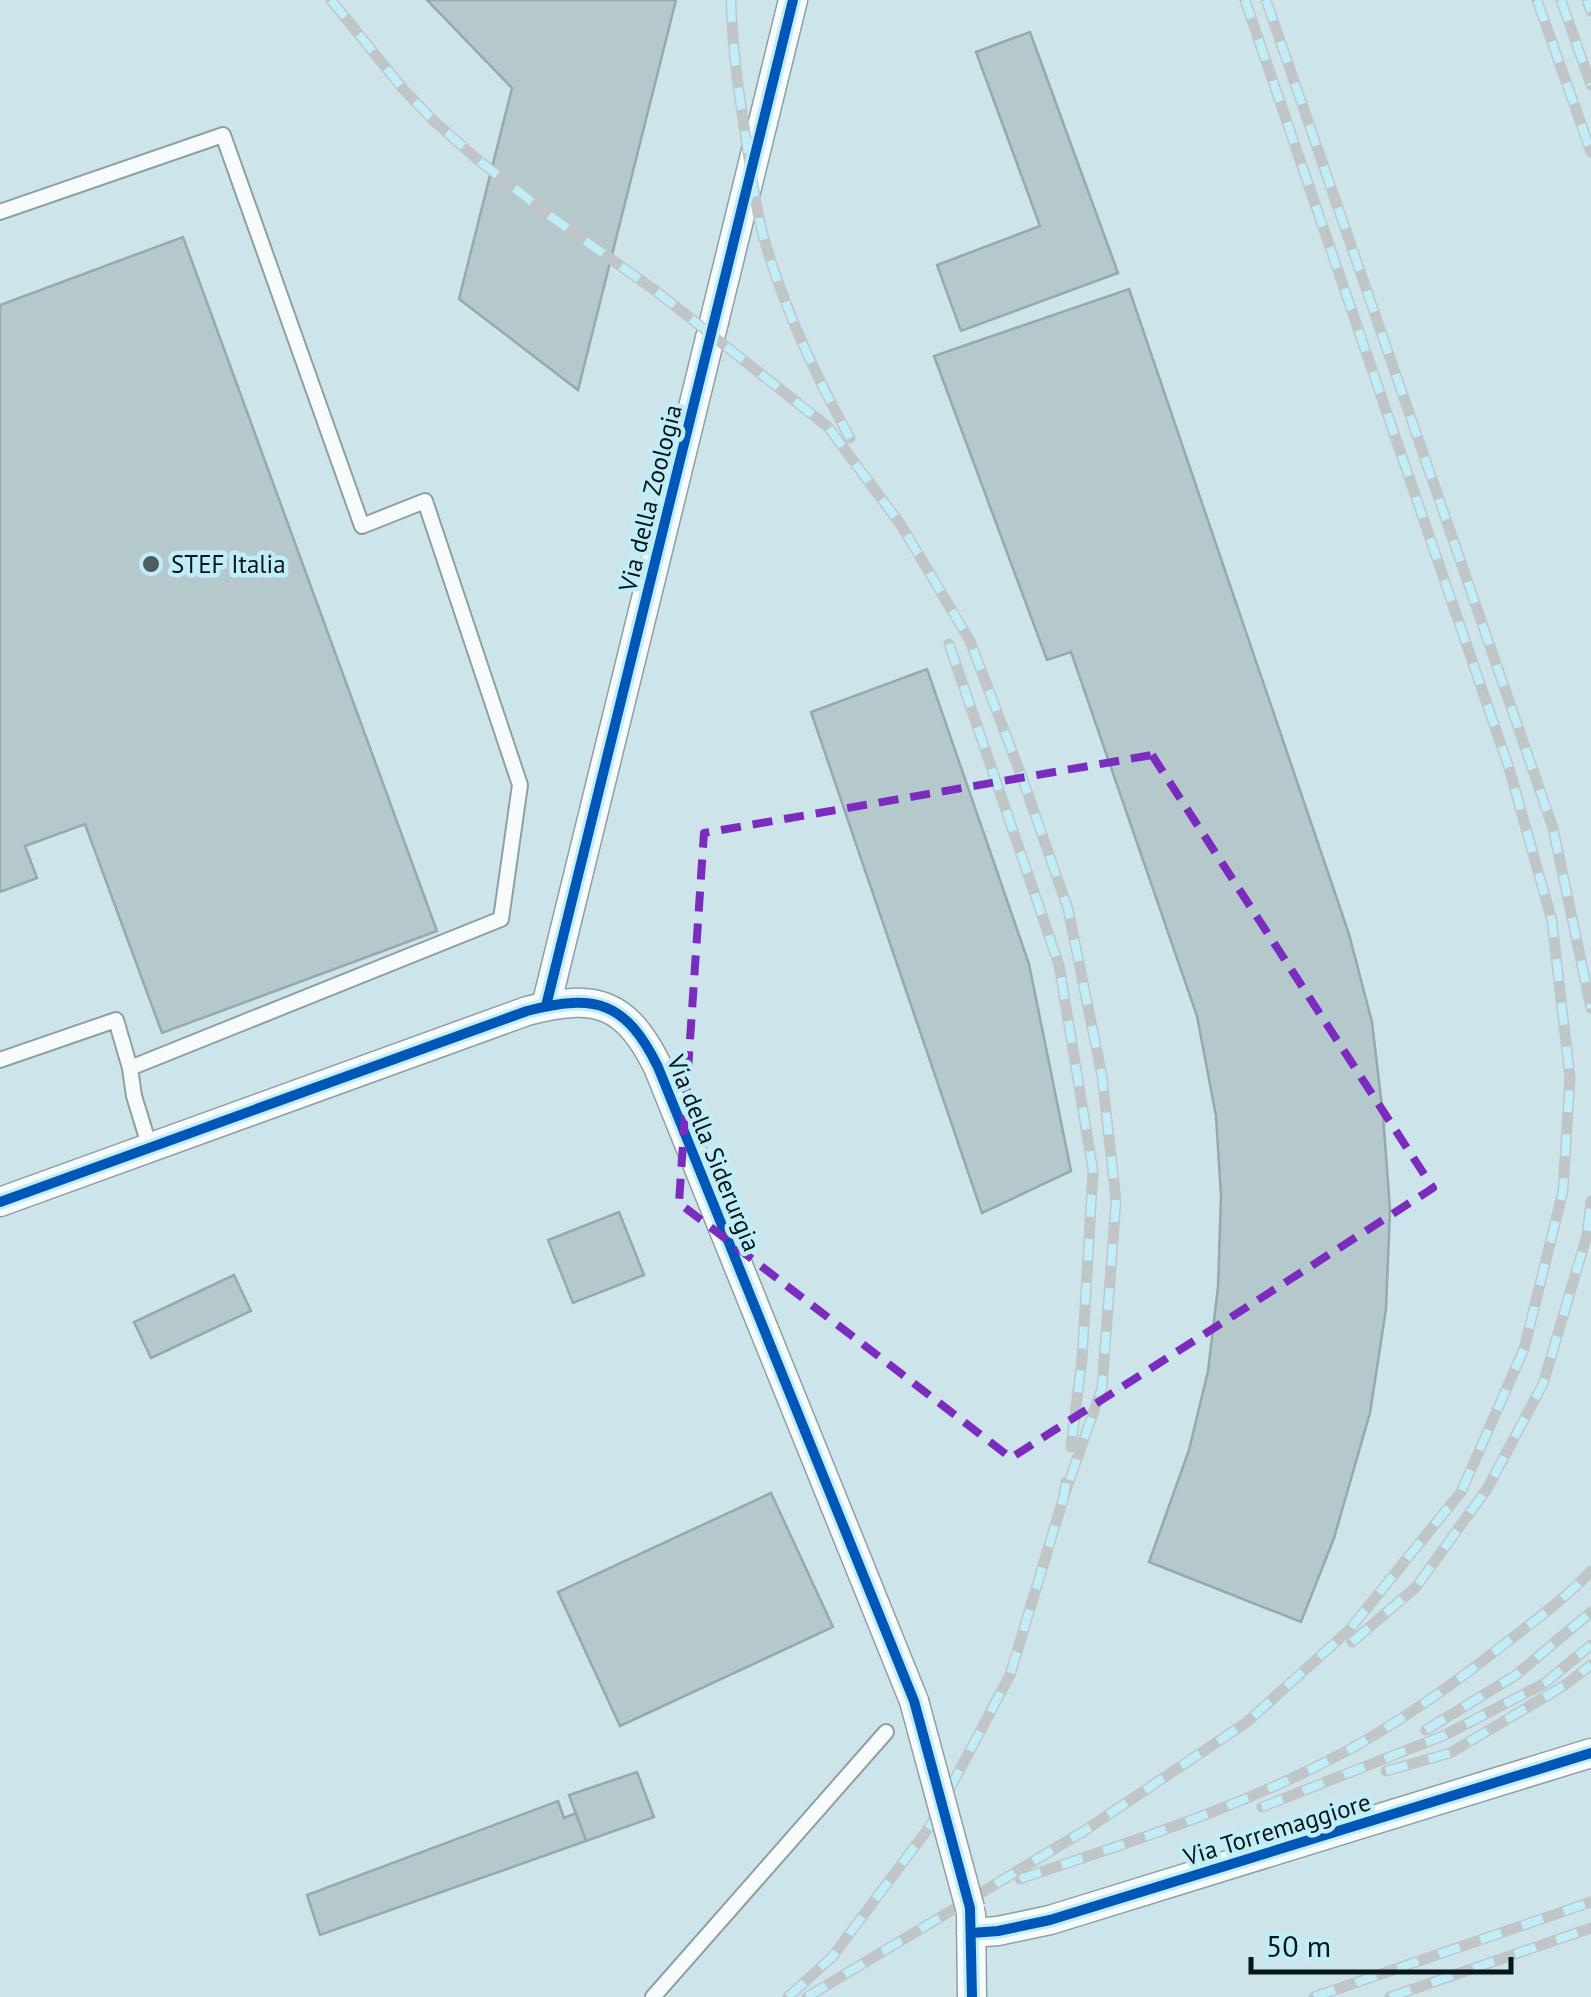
<svg xmlns="http://www.w3.org/2000/svg" width="1591" height="1997" font-family="'PT Sans',sans-serif">
	<style>
		.building { fill: #b5c8cc; stroke: #96a9ad; stroke-width: 2.5 }
		.lines { fill: none; stroke-linecap: round; stroke-linejoin: round }
		.lane-casing { stroke: #8da0a4; stroke-width: 18 }
		.street-casing { stroke: #8da0a4; stroke-width: 31 }
		.lane { stroke: #f8fbfc; stroke-width: 14 }
		.street { stroke: #f8fbfc; stroke-width: 28 }
		.rail-casing { stroke: #c0c6c8; stroke-width: 11 }
		.rail { stroke: #c0edf7; stroke-width: 8; stroke-dasharray: 22; stroke-linecap: butt }
		.street-bridge-casing { stroke: #8da0a4; stroke-width: 31; stroke-linecap: butt }
		.street-bridge { stroke: #f8fbfc; stroke-width: 28 }
		.cycleway-casing { stroke: #c0edf7; stroke-width: 16 }
		.cycleway { stroke: #0057b8; stroke-width: 10 }
		.marked { fill: none; stroke: #7b2cbf; stroke-width: 8; stroke-dasharray: 20 12; stroke-linejoin: round }
		.poi-dot { fill: #4c5e62; stroke: #c0edf7; stroke-width: 4 }
		.labels { text-anchor: middle; stroke-width: 9; stroke-linejoin: round; paint-order: stroke }
		.street-label { font-size: 25px; fill: #061619; stroke: #c0edf7 }
		.poi-label { font-size: 25px; fill: #061619; stroke: #c0edf7; text-anchor: start }
	</style>
	<rect width="100%" height="100%" fill="#cde5ea"/>
	<path class="building" d="M427 0H676L578 390 459 299 512 88Z
		M1030 32 1118 273 961 331 937 265 1040 226 976 52Z
		M183 237 437 931 162 1033 85 824 25 846 37 878 0 892V305Z
		M1129 289 1349 934 1372 1022 1383 1115 1390 1209 1386 1309 1370 1413 1334 1538 1301 1622 1149 1562 1189 1450 1208 1371 1218 1287 1221 1196 1216 1116 1197 1016 1071 652 1047 660 934 356Z
		M927 669 1029 964 1071 1171 982 1213 811 712Z
		M619 1212 644 1275 573 1303 548 1240Z
		M234 1275 251 1311 151 1358 134 1322Z
		M771 1493 833 1627 620 1726 558 1592Z
		M637 1772 654 1817 586 1841 569 1795Z
		M558 1801 564 1818 576 1813 586 1841 320 1935 307 1895Z"/>
	<g class="lines">
		<defs>
			<path id="lane" d="M0 212 223 135 362 526 425 501 520 785 501 919 130 1068 134 1096 150 1148
				M0 1060 116 1020 130 1068
				M653 1997 886 1732"/>
			<path id="street" d="M546 1006 793 0
				M0 1202 527 1011C596 993 626 1002 658 1067L914 1701
				M971 1914 972 1997
				M971 1933 998 1931 1050 1920 1591 1753"/>
		</defs>
		<use href="#lane" class="lane-casing"/>
		<use href="#street" class="street-casing"/>
		<use href="#lane" class="lane"/>
		<use href="#street" class="street"/>
		<defs>
			<path id="rail" d="M331 0 404 90 434 121 478 160 546 213 656 291 828 427 901 525 970 641 1023 780 1068 909 1102 1076 1116 1200 1102 1388 1064 1496
				M731 0C732 51 740 101 748 152 753 181 756 213 765 242 785 310 816 377 850 438
				M1266 0 1553 828 1591 1008
				M1537 0 1591 152
				M1561 0 1591 85
				M1587 0 1591 11
				M949 644 1059 965 1093 1171 1082 1359 1071 1447
				M1352 1642 1416 1587 1487 1489 1543 1384 1587 1235 1591 1201
				M1426 1730 1516 1675 1591 1612
				M1386 1771 1450 1753 1565 1685 1591 1665
				M1262 1807 1445 1735 1545 1683 1591 1645
				M1020 1879C1136 1840 1261 1801 1366 1740 1412 1713 1456 1682 1498 1649 1530 1624 1563 1601 1591 1571
				M788 1997 832 1957 930 1826 1010 1675 1064 1496 1066 1482
				M807 1997 1084 1831 1247 1722 1349 1630 1461 1492 1524 1349 1563 1191 1570 1078 1552 921 1509 768 1245 0
				M1314 1997 1591 1902
				M1390 1997 1591 1928"/>
		</defs>
		<use href="#rail" class="rail-casing"/>
		<use href="#rail" class="rail"/>
		<defs>
			<path id="street-bridge" d="M914 1701 970 1908"/>
		</defs>
		<use href="#street-bridge" class="street-bridge-casing"/>
		<use href="#street-bridge" class="street-bridge"/>
		<defs>
			<path id="cycleway" d="M546 1006 793 0
				M0 1202 527 1011C596 993 626 1002 658 1067L914 1701 970 1908 972 1997
				M971 1933 998 1931 1050 1920 1591 1753"/>
		</defs>
		<use href="#cycleway" class="cycleway-casing"/>
		<use href="#cycleway" class="cycleway"/>
	</g>
	<path class="marked" d="M1152 755 1433 1188 1011 1458 679 1203 704 833Z"/>
	<circle class="poi-dot" cx="151" cy="564" r="10"/>
	<g class="labels">
		<g class="street-label">
			<text transform="translate(650 498) rotate(-76)" y="9">Via della Zoologia</text>
			<text transform="translate(714 1153) rotate(68)" y="9">Via della Siderurgia</text>
			<text transform="translate(1277 1829) rotate(-17)" y="9">Via Torremaggiore</text>
		</g>
		<g class="poi-label">
			<text x="171" y="573">STEF Italia</text>
		</g>
	</g>
	<path d="M1251 1957v15h260v-15" fill="none" stroke="#061619" stroke-width="5"/>
	<text x="1266" y="1957" font-size="30" fill="#061619" stroke="#c0edf7" stroke-width="8" paint-order="stroke">50 m</text>
</svg>
